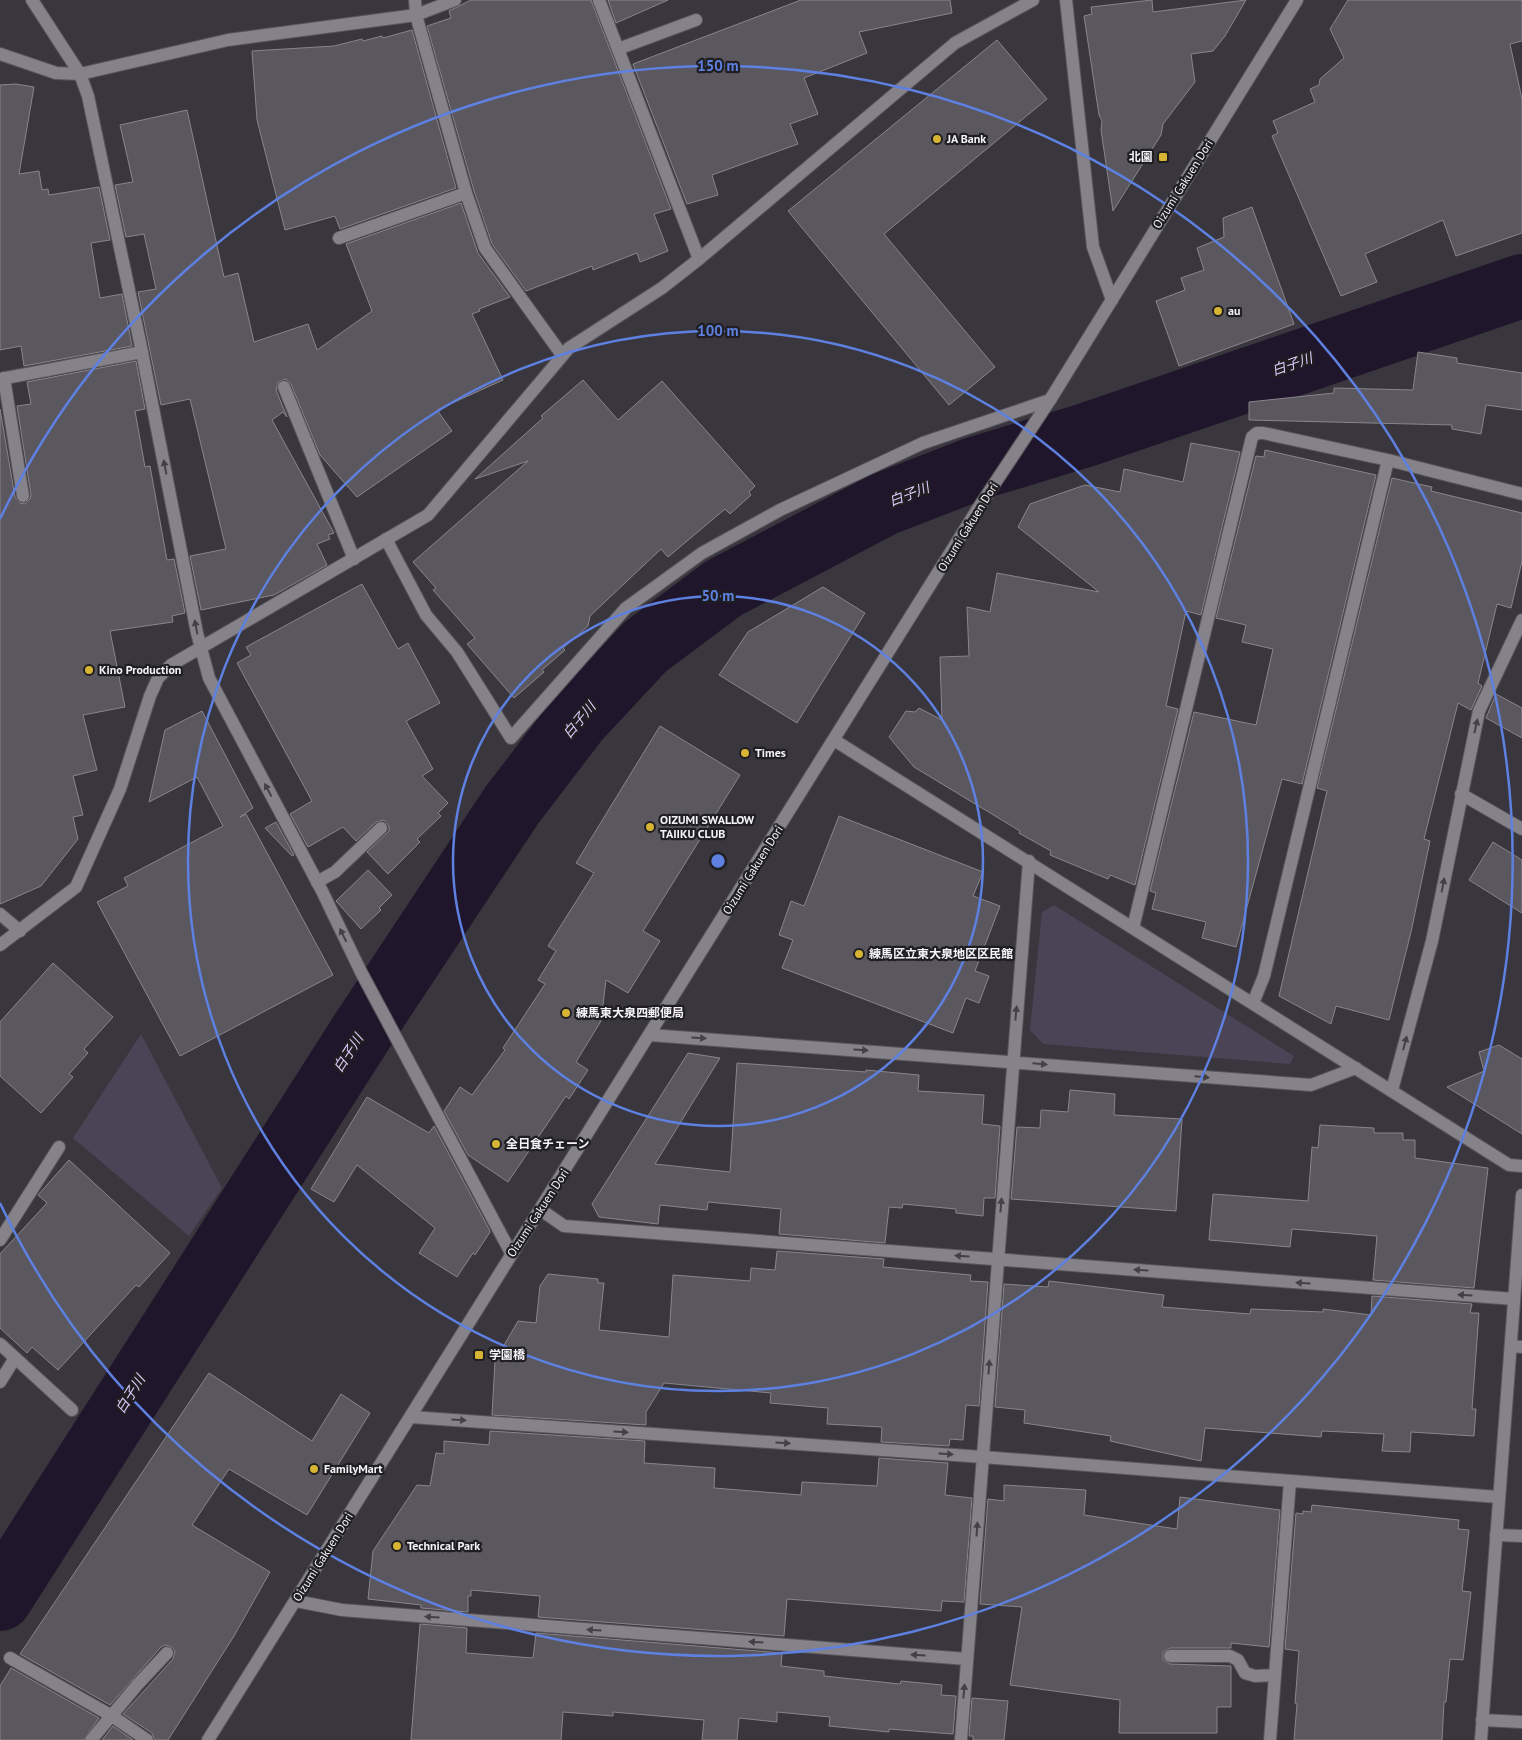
<svg xmlns="http://www.w3.org/2000/svg" width="1522" height="1740" font-family="'PT Sans','Noto Sans JP',sans-serif">
	<style>
		.green { fill: #4b4356 }
		.lines { fill: none; stroke-linecap: round; stroke-linejoin: round }
		.river { stroke: #20162c; stroke-width: 64 }
		.building { fill: #5a575f; stroke: #88858d }
		.service-casing { stroke: #57555b; stroke-width: 14 }
		.minor-casing { stroke: #57555b; stroke-width: 14 }
		.tertiary-casing { stroke: #57555b; stroke-width: 14 }
		.service { stroke: #85828a; stroke-width: 12 }
		.minor { stroke: #85828a; stroke-width: 12 }
		.tertiary { stroke: #85828a; stroke-width: 12 }
		.oneway { fill: #434146 }
		.ring { fill: none; stroke: #5e80e1; stroke-width: 2.5 }
		.poi-dot { fill: #d8b434; stroke: #1f1e21; stroke-width: 2 }
		.labels { text-anchor: middle; stroke-width: 4.5; stroke-linejoin: round; paint-order: stroke }
		.poi-label { font-size: 12px; font-weight: bold; fill: #f5f3f7; stroke: #1f1e21; text-anchor: start }
		.street-label { font-size: 12px; fill: #f5f3f7; stroke: #1f1e21 }
		.water-label { font-size: 14px; font-style: italic; fill: #dfc9fd; stroke: #1f1e21 }
		.centre { fill: #5e80e1; stroke: #1f1e21; stroke-width: 2.5 }
		.ring-label { font-size: 15px; text-anchor: middle; font-weight: bold; fill: #5e80e1; stroke: #1f1e21; stroke-width: 4.5; stroke-linejoin: round; paint-order: stroke }
	</style>
	<rect width="100%" height="100%" fill="#39363d"/>
	<path class="green" d="M1054 905 1294 1056 1290 1064 1043 1044 1030 1030 1042 912Z
		M141 1034 222 1188 189 1236 73 1138Z"/>
	<g class="lines">
		<path class="river" d="M0 1599 361 1033 512 805 577 720 645 647 724 588 884 504 974 469 1086 435 1522 286"/>
	</g>
	<path class="building" d="M471 0H591L671 209 654 214 668 251 640 262 637 253 593 270 592 266 526 291 492 244 474 191 427 26 451 18 449 11Z
		M608 0H668L616 23Z
		M801 0H950L952 13 859 32 867 53 804 78 818 114 790 124 798 144 712 175 718 195 687 204 633 64Z
		M1152 0 1153 12 1246 0 1225 36 1213 51 1191 54 1195 82 1163 124 1161 135 1113 211 1101 130 1102 121 1099 115 1084 16 1092 14 1091 7Z
		M1348 0H1522V41L1510 44 1522 99V233L1456 256 1443 220 1365 254 1377 282 1341 296 1272 136 1278 133 1273 121 1315 102 1310 89 1319 85 1320 79 1344 58 1330 29Z
		M412 30 456 188 340 229 335 216 285 230 257 120 252 51 334 46 362 39 363 41 382 36 383 38Z
		M997 40 1047 99 884 234 995 367 949 405 788 211Z
		M16 84 34 87 19 174 39 171 42 190 48 189 49 195 99 187 110 240 91 243 100 298 122 294 132 346 24 366 21 346 0 350V85Z
		M187 110 224 277 238 273 254 342 308 324 317 350 372 311 346 244 461 203 478 253 510 297 479 309 480 311 472 314 503 380 437 410 452 431 357 497 320 455 291 384 286 379 278 382 276 390 287 417 283 412 272 420 334 533 328 535 330 539 317 544 327 565 274 595 201 610 190 556 226 549 190 399 161 405 138 292 156 289 144 234 126 237 115 185 133 182 120 125Z
		M1252 207 1294 324 1179 366 1156 301 1185 290 1181 278 1204 270 1197 248 1224 237 1223 218Z
		M1418 352 1457 358V363L1522 373V410L1486 405 1481 434 1452 429V425L1249 420V402L1334 393V388L1413 390Z
		M136 361 145 409 135 411 145 467 150 466 167 560 174 559 185 613 172 616 173 622 110 631 125 707 83 715 97 770 73 776 83 815 73 817 78 839 41 886 0 904V409L15 497 20 503 25 504 30 499 31 495 17 406 31 404 27 382Z
		M583 380 618 420 662 381 755 486 749 492 751 495 730 514 725 509 668 557 661 549 590 616 588 626 563 648 565 650 542 670 544 672 514 698 467 644 475 638 433 590 436 588 413 562 528 461 475 479 543 418 541 416Z
		M1191 443 1240 452 1201 615 1186 611 1166 706 1178 709 1135 885 1110 875 1108 879 1050 855 1051 851 1019 833 1020 831 914 767 889 737 906 711 915 712 919 708 942 720 940 657 969 656 967 607 990 612 997 573 1099 592 1018 527 1030 504 1085 485 1120 492 1124 469 1183 482Z
		M1265 450 1376 475 1302 784 1282 779 1236 947 1202 938 1206 922 1152 909 1156 893 1150 891 1194 712 1256 725 1273 649 1242 642 1246 625 1216 618 1256 456 1264 457Z
		M1392 478 1432 487 1431 491 1522 513V561L1511 608 1497 604 1478 683 1482 686 1471 710 1458 703 1424 839 1430 841 1411 932 1389 1020 1336 1006 1331 1024 1279 996 1327 791 1317 788Z
		M362 584 398 649 408 643 440 703 406 721 433 769 422 776 448 803 438 813 441 816 417 839 420 842 388 874 367 852 389 831V826L384 820 376 822 356 841 343 827 308 847 290 814 312 801 237 663 251 655 246 647Z
		M823 587 865 613 797 723 719 675 748 632Z
		M1496 694 1522 708V738L1486 718Z
		M202 711 253 808 240 817 246 814 333 975 180 1056 97 902 128 886 124 878 223 826 197 777 149 802 165 730Z
		M660 726 740 775 643 931 660 941 628 993 606 980 601 1021 576 1062 588 1070 569 1099 566 1096 508 1182 468 1155 444 1111 460 1087 472 1095 505 1050 503 1048 545 984 538 980 556 951 548 946 594 873 576 863Z
		M839 816 983 872 973 896 1000 906 975 971 989 976 979 1003 966 998 953 1033 782 968 793 940 779 935 791 901 804 906Z
		M276 822 294 855 292 856 265 828Z
		M1493 842 1522 860V913L1469 880Z
		M368 870 392 895 379 908 381 910 361 929 336 901Z
		M53 963 113 1017 84 1049 88 1053 69 1074 73 1077 41 1113 0 1076V1022Z
		M1499 1045 1522 1059V1134L1447 1087 1484 1071 1479 1052Z
		M688 1053 720 1058 655 1164 730 1172 737 1063 866 1072V1070L919 1075 918 1091 984 1095 982 1124 1000 1126 995 1198H984L983 1216 956 1213V1209L903 1204 902 1208 889 1207 885 1243 779 1234 781 1209 708 1202 707 1210 660 1205 658 1224 599 1217 592 1204Z
		M1070 1090 1115 1094 1114 1115 1182 1119 1176 1211 1011 1199 1017 1127 1040 1128 1041 1110 1068 1112Z
		M367 1097 429 1133 434 1126 489 1229 490 1232 475 1255 473 1253 457 1277 419 1253 435 1228 357 1165 334 1202 311 1189Z
		M1320 1125 1374 1128V1133H1403V1140H1415V1158L1488 1168 1474 1288 1373 1280 1377 1236 1292 1229 1290 1247 1209 1240 1213 1194 1308 1201 1312 1147 1318 1148Z
		M69 1160 170 1253 139 1287 136 1285 58 1370 32 1347 27 1353 0 1328V1254L47 1203 38 1195Z
		M777 1251 884 1259 883 1267 971 1275 970 1281 988 1282 979 1406 966 1405 963 1440 950 1439 949 1446 881 1442 882 1427 827 1424 828 1408 770 1403 771 1393 664 1383 646 1412V1425L492 1415 495 1361 518 1321 536 1323 540 1286 548 1274 598 1279V1283H604L599 1330 669 1337 673 1275 750 1281 751 1268 775 1270Z
		M1049 1281 1164 1295 1162 1307 1250 1314 1251 1309 1323 1312V1309L1371 1315 1372 1296 1472 1304 1470 1313H1479L1472 1409H1476L1474 1436 1411 1432 1410 1452 1382 1451 1384 1434 1322 1431 1321 1437 1205 1428 1201 1461 1110 1441 1111 1436 1024 1423 1025 1410 995 1407 1004 1284 1048 1287Z
		M209 1373 312 1441 341 1394 370 1413 307 1515 229 1469 192 1525 270 1572 234 1636 168 1740H155L152 1733 123 1714 173 1659 175 1651 172 1647 165 1645 161 1647 110 1705 20 1654Z
		M490 1431 645 1441 644 1463 715 1468 714 1488 801 1495 802 1482 877 1486 879 1458 948 1463 945 1495 972 1498 964 1602 942 1601 941 1611 787 1599 784 1636 538 1617 540 1596 471 1590V1596H468V1612L421 1608V1605L368 1599 373 1551 417 1485 430 1486 436 1453 444 1454V1441L489 1445Z
		M1004 1485 1086 1490 1084 1515 1177 1529 1180 1497 1280 1510 1269 1647 1231 1643V1648H1170L1163 1652V1660L1170 1664 1231 1666V1707H1217V1733H1119L1120 1700 1010 1685 1022 1607 980 1604 988 1499 1004 1501Z
		M1312 1505 1459 1520 1458 1529 1469 1530 1462 1591 1471 1592 1463 1660 1450 1659 1446 1702H1444L1442 1740H1294L1297 1704 1295 1703 1299 1651 1285 1649 1296 1513 1303 1514V1511L1311 1512Z
		M420 1624 467 1628 466 1653 533 1658 536 1633 782 1653 781 1666 824 1671V1676L900 1684 901 1681 942 1685 941 1695 956 1696 953 1734 889 1729V1732L829 1726 830 1717 777 1712V1722L739 1718 737 1740H702L704 1720 613 1712V1716L563 1712 561 1740H411Z
		M11 1668 99 1718 83 1740H0V1686Z
		M972 1698 1008 1701 1004 1740H973V1736H969Z
		M113 1726 133 1740H102Z"/>
	<g class="lines">
		<defs>
			<path id="service" d="M415 0 416 15 466 193 485 248 562 355
				M599 0 699 259
				M618 49 696 20
				M0 54 56 73 80 74 228 40 416 15 455 0
				M339 238 466 193
				M4 378 23 496
				M0 379 142 352
				M284 387 354 559
				M386 539 426 615 457 652 511 738 626 608 702 553 780 510 923 443 1050 400
				M317 882 335 872 381 828
				M0 914 20 931
				M0 1240 59 1147
				M0 1344 72 1410
				M0 1382 15 1358
				M1170 1656H1230L1238 1660 1245 1673 1255 1676 1275 1675
				M10 1658 112 1716 147 1740
				M1482 1720 1522 1722
				M91 1740 138 1684 167 1653
				M1270 1740 1290 1481"/>
			<path id="minor" d="M32 0 80 74 88 96 142 352 197 633 209 678 322 891 361 972 511 1253
				M1066 0 1093 247 1112 300
				M1461 794 1522 829
				M1133 928 1252 437 1257 433H1263L1388 460 1522 494
				M0 945 76 887 120 789 150 696 158 678 171 665 428 515 569 348 662 288 699 259 955 43 1033 0
				M1253 1003 1264 976 1388 460
				M650 1035 1311 1085 1356 1068
				M1392 1090 1432 941 1479 711 1522 620
				M541 1210 564 1226 1514 1299
				M1511 1346 1522 1347
				M411 1417 983 1457 1498 1497
				M1496 1535 1522 1536
				M296 1601 342 1610 967 1659
				M961 1740 1029 861"/>
			<path id="tertiary" d="M834 740 1509 1165 1522 1166
				M208 1740 977 510 1050 400 1297 0
				M1481 1740 1522 1195"/>
		</defs>
		<use href="#service" class="service-casing"/>
		<use href="#minor" class="minor-casing"/>
		<use href="#tertiary" class="tertiary-casing"/>
		<use href="#service" class="service"/>
		<use href="#minor" class="minor"/>
		<use href="#tertiary" class="tertiary"/>
	</g>
	<defs><path id="oneway-solid" d="M-6-.8H1V-3.2L6.5 0L1 3.2V.8H-6Z" transform="scale(1.25)"/></defs>
	<g class="oneway">
		<use href="#oneway-solid" transform="translate(165 467) rotate(-101)"/>
		<use href="#oneway-solid" transform="translate(196 627) rotate(-101)"/>
		<use href="#oneway-solid" transform="translate(1476 726) rotate(-77)"/>
		<use href="#oneway-solid" transform="translate(268 790) rotate(-118)"/>
		<use href="#oneway-solid" transform="translate(1443 885) rotate(-79)"/>
		<use href="#oneway-solid" transform="translate(343 935) rotate(-116)"/>
		<use href="#oneway-solid" transform="translate(1016 1013) rotate(-85)"/>
		<use href="#oneway-solid" transform="translate(699 1038) rotate(4)"/>
		<use href="#oneway-solid" transform="translate(1405 1043) rotate(-75)"/>
		<use href="#oneway-solid" transform="translate(861 1050) rotate(4)"/>
		<use href="#oneway-solid" transform="translate(1040 1064) rotate(5)"/>
		<use href="#oneway-solid" transform="translate(1202 1077) rotate(5)"/>
		<use href="#oneway-solid" transform="translate(1001 1205) rotate(-85)"/>
		<use href="#oneway-solid" transform="translate(962 1256) rotate(-176)"/>
		<use href="#oneway-solid" transform="translate(1141 1270) rotate(-176)"/>
		<use href="#oneway-solid" transform="translate(1303 1283) rotate(-176)"/>
		<use href="#oneway-solid" transform="translate(1465 1295) rotate(-176)"/>
		<use href="#oneway-solid" transform="translate(989 1367) rotate(-86)"/>
		<use href="#oneway-solid" transform="translate(459 1420) rotate(4)"/>
		<use href="#oneway-solid" transform="translate(621 1432) rotate(4)"/>
		<use href="#oneway-solid" transform="translate(783 1443) rotate(4)"/>
		<use href="#oneway-solid" transform="translate(946 1454) rotate(4)"/>
		<use href="#oneway-solid" transform="translate(977 1529) rotate(-86)"/>
		<use href="#oneway-solid" transform="translate(432 1617) rotate(-176)"/>
		<use href="#oneway-solid" transform="translate(594 1630) rotate(-176)"/>
		<use href="#oneway-solid" transform="translate(756 1642) rotate(-176)"/>
		<use href="#oneway-solid" transform="translate(918 1655) rotate(-176)"/>
		<use href="#oneway-solid" transform="translate(964 1691) rotate(-85)"/>
	</g>
	<g class="ring">
		<circle cx="718" cy="861" r="265"/>
		<circle cx="718" cy="861" r="530"/>
		<path d="M0 519A795 795 0 1 1 0 1203"/>
	</g>
	<g class="poi-dot">
		<circle cx="937" cy="139" r="5"/>
		<rect x="1158" y="152" width="10" height="10" rx="2.5"/>
		<circle cx="1218" cy="311" r="5"/>
		<circle cx="89" cy="670" r="5"/>
		<circle cx="745" cy="753" r="5"/>
		<circle cx="650" cy="827" r="5"/>
		<circle cx="859" cy="954" r="5"/>
		<circle cx="566" cy="1013" r="5"/>
		<circle cx="496" cy="1144" r="5"/>
		<rect x="474" y="1350" width="10" height="10" rx="2.5"/>
		<circle cx="314" cy="1469" r="5"/>
		<circle cx="397" cy="1546" r="5"/>
	</g>
	<g class="labels">
		<g class="poi-label">
			<text x="947" y="143">JA Bank</text>
			<text x="1153" y="161" text-anchor="end">北園</text>
			<text x="1228" y="315">au</text>
			<text x="99" y="674">Kino Production</text>
			<text x="755" y="757">Times</text>
			<text x="660" y="824">OIZUMI SWALLOW<tspan x="660" dy="14">TAIIKU CLUB</tspan></text>
			<text x="869" y="958">練馬区立東大泉地区区民館</text>
			<text x="576" y="1017">練馬東大泉四郵便局</text>
			<text x="506" y="1148">全日食チェーン</text>
			<text x="489" y="1359">学園橋</text>
			<text x="324" y="1473">FamilyMart</text>
			<text x="407" y="1550">Technical Park</text>
		</g>
		<g class="street-label">
			<text transform="translate(1183 184) rotate(-58)" y="4">Oizumi Gakuen Dori</text>
			<text transform="translate(968 527) rotate(-58)" y="4">Oizumi Gakuen Dori</text>
			<text transform="translate(753 870) rotate(-58)" y="4">Oizumi Gakuen Dori</text>
			<text transform="translate(538 1213) rotate(-57)" y="4">Oizumi Gakuen Dori</text>
			<text transform="translate(323 1557) rotate(-58)" y="4">Oizumi Gakuen Dori</text>
		</g>
		<g class="water-label">
			<text transform="translate(1292 364) rotate(-19)" y="5">白子川</text>
			<text transform="translate(909 494) rotate(-21)" y="5">白子川</text>
			<text transform="translate(579 720) rotate(-50)" y="5">白子川</text>
			<text transform="translate(348 1053) rotate(-57)" y="5">白子川</text>
			<text transform="translate(130 1394) rotate(-58)" y="5">白子川</text>
		</g>
	</g>
	<circle cx="718" cy="861" r="8" class="centre"/>
	<g class="ring-label">
		<text x="718" y="71">150 m</text>
		<text x="718" y="336">100 m</text>
		<text x="718" y="601">50 m</text>
	</g>
</svg>
